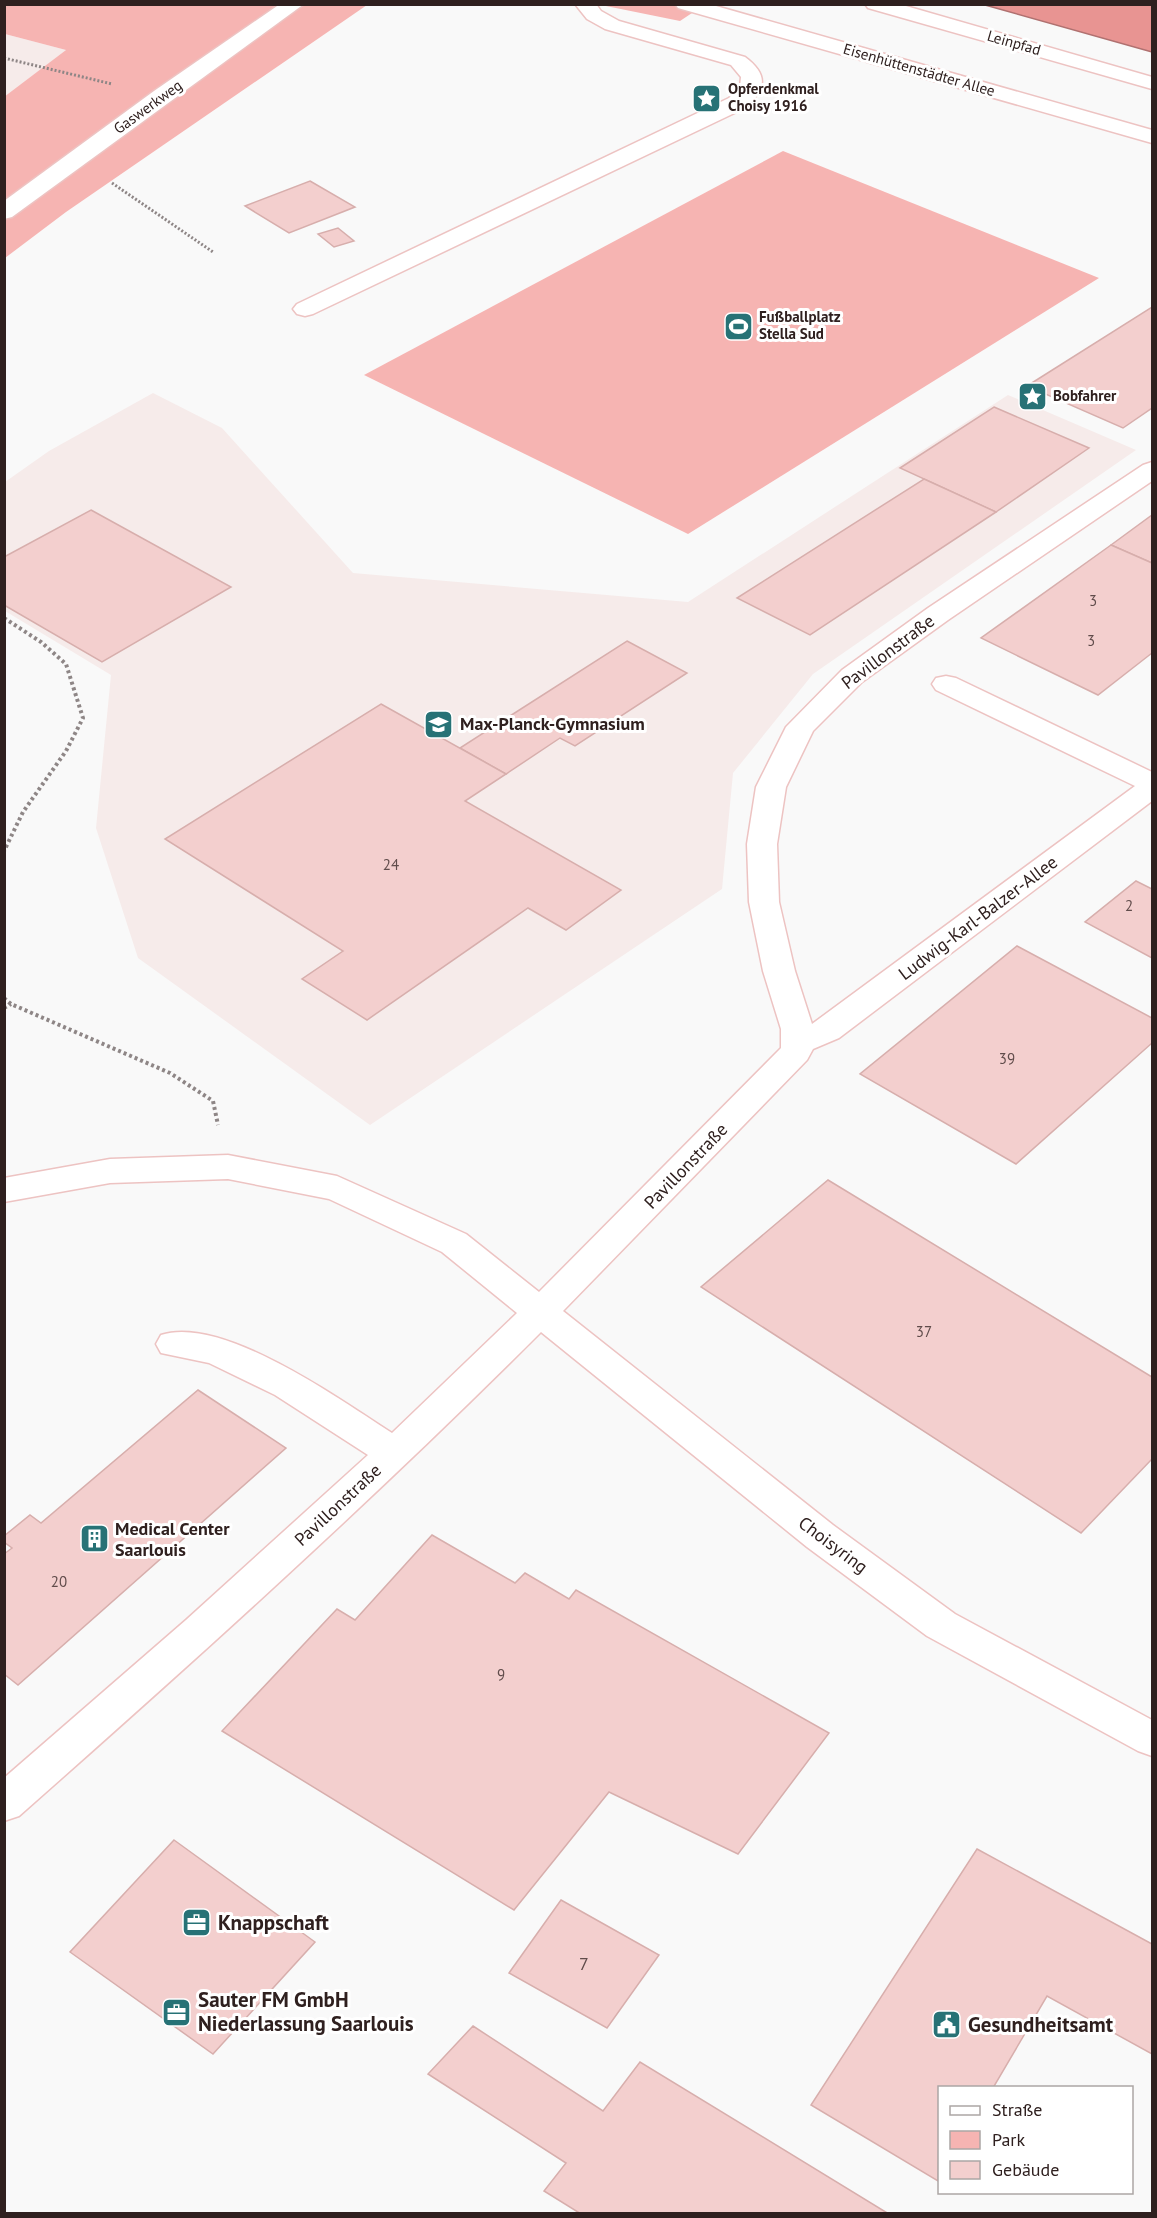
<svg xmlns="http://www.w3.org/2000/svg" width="1157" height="2218" viewBox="0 0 1157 2218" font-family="'PT Sans',sans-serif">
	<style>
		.built { fill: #f6ebea }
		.green { fill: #f6b4b2 }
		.water { fill: #e89492; stroke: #b07170; stroke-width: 1.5 }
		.building { fill: #f3cfce; stroke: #d7aeac; stroke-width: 1.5 }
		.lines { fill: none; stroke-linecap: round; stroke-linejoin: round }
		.minor-casing { stroke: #edc3c2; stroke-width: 3 }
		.path-far1 { stroke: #8e8686; stroke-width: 3; stroke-dasharray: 2 2; stroke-linecap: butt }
		.path { stroke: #8e8686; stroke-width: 4; stroke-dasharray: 3 3; stroke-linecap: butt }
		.minor { fill: #fff; fill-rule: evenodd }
		.labels { text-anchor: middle; stroke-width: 6; stroke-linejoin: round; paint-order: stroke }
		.far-street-label { font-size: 15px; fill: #2f201f; stroke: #fff }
		.far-poi-label { font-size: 15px; font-weight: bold; fill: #2f201f; stroke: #fff; text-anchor: start }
		.number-label { font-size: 15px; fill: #604c4b }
		.street-label { font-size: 18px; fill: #2f201f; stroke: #fff }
		.poi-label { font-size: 18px; font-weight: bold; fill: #2f201f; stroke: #fff; text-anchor: start }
		.near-number-label { font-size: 18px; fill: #604c4b }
		.near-poi-label { font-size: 21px; font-weight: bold; fill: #2f201f; stroke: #fff; text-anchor: start }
	</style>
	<rect width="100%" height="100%" fill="#f9f9f9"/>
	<g class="built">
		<path d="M5,34l61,16 -61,47z"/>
		<path d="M153,393l69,35 131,145 335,29 320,-207 128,55 -323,224 -80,99 -11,116 -352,236 -232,-167 -42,-130 15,-153 -106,-64v-129l44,-31z"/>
	</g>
	<g class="green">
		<path d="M5,5h362l-301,207 -61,46 -1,-161 62,-47 -61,-16z"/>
		<path d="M601,5h103l-24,16z"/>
		<path d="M783,151l316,127 -411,256 -324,-159z"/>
	</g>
	<path class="water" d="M985,5h167v47z"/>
	<g class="building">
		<path d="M310,181l45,26 -66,26 -44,-27z"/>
		<path d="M338,228l16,13 -20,6 -16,-13z"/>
		<path d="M1152,307v101l-29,20 -96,-42z"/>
		<path d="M994,407l95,41 -93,64 -96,-44z"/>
		<path d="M924,479l72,33 -186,123 -73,-37z"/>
		<path d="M91,510l140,77 -129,75 -98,-57v-48z"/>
		<path d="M1152,515v48l-41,-18z"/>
		<path d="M1111,545l41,18v90l-54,42 -117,-57z"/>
		<path d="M627,641l60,32 -112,73 -15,-8 -54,36 -46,-26z"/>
		<path d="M381,704l125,70 -41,27 156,89 -55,40 -38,-22 -161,112 -65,-41 41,-28 -178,-112z"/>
		<path d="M1136,881l16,8v69l-67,-36z"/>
		<path d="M1017,946l135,72v25l-136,121 -156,-90z"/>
		<path d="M828,1180l324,197v82l-71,74 -380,-246z"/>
		<path d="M198,1390l88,58 -268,237 -14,-11v-120l8,-6 -8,-6v-6l26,-21 11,8z"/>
		<path d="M432,1535l83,48 10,-10 44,26 7,-9 253,143 -91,121 -129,-62 -95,118 -292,-179 115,-122 18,11z"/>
		<path d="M174,1840l141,102 -102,112 -143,-102z"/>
		<path d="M977,1849l175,95v110l-105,-58 -54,92h-53l-2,93 -127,-76z"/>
		<path d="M561,1900l98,55 -52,73 -98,-55z"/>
		<path d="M473,2026l130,85 37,-49 249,152h-308l-37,-23 22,-28 -138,-89z"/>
	</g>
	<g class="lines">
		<defs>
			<g id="minor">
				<path d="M280,4h24l-292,213 -8,2v-18l150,-110z"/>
				<path d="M575,4h21l5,7 18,10 126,36c24,18 21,32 0,51l-432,206 -8,2 -8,-2 -4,-5 4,-5 432,-206 11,-11 1,-10 -10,-12 -126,-36 -18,-10z"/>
				<path d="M675,4h34l443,126v13l-474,-135z"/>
				<path d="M865,4h34l253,73v12l-284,-81z"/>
				<path d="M1152,462v19l-204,139 -86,62 -49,49 -27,56 -9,57 2,58 16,69 17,53 323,-238 -199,-96 -4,-6 4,-6 10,-2 10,2 196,94v29l-313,237 -26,11 -6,11 -244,251 270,214 122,89 197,106v36l-14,-5 -211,-115 -120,-89 -266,-215c-168,168 -344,327 -522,484l-15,5v-43l182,-158 182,-165 -93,-60 -66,-32 -48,-10 -5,-9 5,-9c62,-20 179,65 231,98l125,-120 -75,-61 -113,-53 -101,-20 -118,4 -106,19v-24l106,-19 118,-4 109,21 129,58 73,58 242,-244v-19l-18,-58 -14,-69 -2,-58 9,-57 30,-60 56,-57 86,-62 215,-143z"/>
			</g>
		</defs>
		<use href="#minor" class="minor-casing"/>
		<g class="path-far1">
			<path d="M4,58l108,26"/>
			<path d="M112,183l101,69"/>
		</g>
		<g class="path">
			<path d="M4,618l37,24 25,22 17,54 -17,33 -43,61 -19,39"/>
			<path d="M4,998l7,6 159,69 43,28 5,24"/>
			<path d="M4,1008l7,-4"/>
		</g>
		<use href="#minor" class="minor"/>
	</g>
	<defs>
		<symbol id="sight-square" viewBox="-11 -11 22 22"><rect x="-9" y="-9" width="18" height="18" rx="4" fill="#277276" stroke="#fff"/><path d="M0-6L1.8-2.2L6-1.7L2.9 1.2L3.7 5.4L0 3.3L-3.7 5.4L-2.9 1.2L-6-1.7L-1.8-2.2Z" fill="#fff"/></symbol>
		<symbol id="stadium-square" viewBox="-11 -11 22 22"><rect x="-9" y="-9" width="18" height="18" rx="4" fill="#277276" stroke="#fff"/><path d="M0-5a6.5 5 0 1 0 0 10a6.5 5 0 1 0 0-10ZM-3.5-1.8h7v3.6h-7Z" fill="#fff"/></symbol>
		<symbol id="school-square" viewBox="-11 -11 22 22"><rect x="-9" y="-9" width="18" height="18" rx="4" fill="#277276" stroke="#fff"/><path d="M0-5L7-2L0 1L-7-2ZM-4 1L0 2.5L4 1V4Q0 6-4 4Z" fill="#fff"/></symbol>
		<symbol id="building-square" viewBox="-11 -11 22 22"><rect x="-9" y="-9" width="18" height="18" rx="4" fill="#277276" stroke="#fff"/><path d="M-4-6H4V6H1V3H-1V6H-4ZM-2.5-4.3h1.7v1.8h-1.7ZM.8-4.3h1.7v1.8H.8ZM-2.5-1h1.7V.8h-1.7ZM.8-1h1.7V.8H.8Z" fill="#fff"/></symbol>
		<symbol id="office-square" viewBox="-11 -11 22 22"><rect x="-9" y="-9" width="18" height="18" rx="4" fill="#277276" stroke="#fff"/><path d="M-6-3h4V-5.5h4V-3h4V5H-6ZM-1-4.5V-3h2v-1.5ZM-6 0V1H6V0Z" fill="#fff"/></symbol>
		<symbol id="civic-square" viewBox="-11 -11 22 22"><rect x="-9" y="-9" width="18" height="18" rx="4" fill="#277276" stroke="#fff"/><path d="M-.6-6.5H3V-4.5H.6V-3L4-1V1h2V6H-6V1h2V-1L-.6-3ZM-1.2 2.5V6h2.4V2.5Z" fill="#fff"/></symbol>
	</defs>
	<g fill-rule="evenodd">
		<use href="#sight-square" x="690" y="82" width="33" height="33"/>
		<use href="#stadium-square" x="722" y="310" width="33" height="33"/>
		<use href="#sight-square" x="1016" y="380" width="33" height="33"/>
		<use href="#school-square" x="422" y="708" width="33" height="33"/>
		<use href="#building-square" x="78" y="1522" width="33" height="33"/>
		<use href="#office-square" x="180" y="1906" width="33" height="33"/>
		<use href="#office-square" x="160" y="1996" width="33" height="33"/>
		<use href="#civic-square" x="930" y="2008" width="33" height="33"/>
	</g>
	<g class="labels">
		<g class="far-street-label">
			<text transform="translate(1014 43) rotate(16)" y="5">Leinpfad</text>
			<text transform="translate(919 70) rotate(16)" y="5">Eisenhüttenstädter Allee</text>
			<text transform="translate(148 107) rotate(-36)" y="5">Gaswerkweg</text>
		</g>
		<g class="far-poi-label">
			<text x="728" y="94">Opferdenkmal<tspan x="728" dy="17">Choisy 1916</tspan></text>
			<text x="759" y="322">Fußballplatz<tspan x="759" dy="17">Stella Sud</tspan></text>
			<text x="1053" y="401">Bobfahrer</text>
		</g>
		<g class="number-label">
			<text x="1093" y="606">3</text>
			<text x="1091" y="646">3</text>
			<text x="391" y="870">24</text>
			<text x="1129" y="911">2</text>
			<text x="1007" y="1064">39</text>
			<text x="924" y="1337">37</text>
			<text x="59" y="1587">20</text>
			<text x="501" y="1680">9</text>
		</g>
		<g class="street-label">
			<text transform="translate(888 652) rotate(-37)" y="6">Pavillonstraße</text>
			<text transform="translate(978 918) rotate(-37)" y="6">Ludwig-Karl-Balzer-Allee</text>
			<text transform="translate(686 1166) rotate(-46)" y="6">Pavillonstraße</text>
			<text transform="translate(338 1505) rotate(-43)" y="6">Pavillonstraße</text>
			<text transform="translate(833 1545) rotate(37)" y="6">Choisyring</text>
		</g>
		<g class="poi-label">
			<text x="460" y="730">Max-Planck-Gymnasium</text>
			<text x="115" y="1535">Medical Center<tspan x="115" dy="21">Saarlouis</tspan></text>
		</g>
		<g class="near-number-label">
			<text x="584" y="1970">7</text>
		</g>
		<g class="near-poi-label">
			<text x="218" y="1930">Knappschaft</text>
			<text x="198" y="2007">Sauter FM GmbH<tspan x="198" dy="24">Niederlassung Saarlouis</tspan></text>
			<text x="968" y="2032">Gesundheitsamt</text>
		</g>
	</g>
	<rect width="1157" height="2218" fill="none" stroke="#2f201f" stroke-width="12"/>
	<rect x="938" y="2086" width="195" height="108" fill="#ffffff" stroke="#aca6a5" stroke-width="1.5"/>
	<rect x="950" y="2106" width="30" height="9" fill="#ffffff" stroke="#aca6a5" stroke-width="1.5"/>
	<text x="992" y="2116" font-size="18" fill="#2f201f">Straße</text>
	<rect x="950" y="2131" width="30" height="18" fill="#f6b4b2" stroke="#aca6a5" stroke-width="1.5"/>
	<text x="992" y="2146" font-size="18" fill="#2f201f">Park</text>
	<rect x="950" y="2161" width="30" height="18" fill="#f3cfce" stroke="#aca6a5" stroke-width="1.5"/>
	<text x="992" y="2176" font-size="18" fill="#2f201f">Gebäude</text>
</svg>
